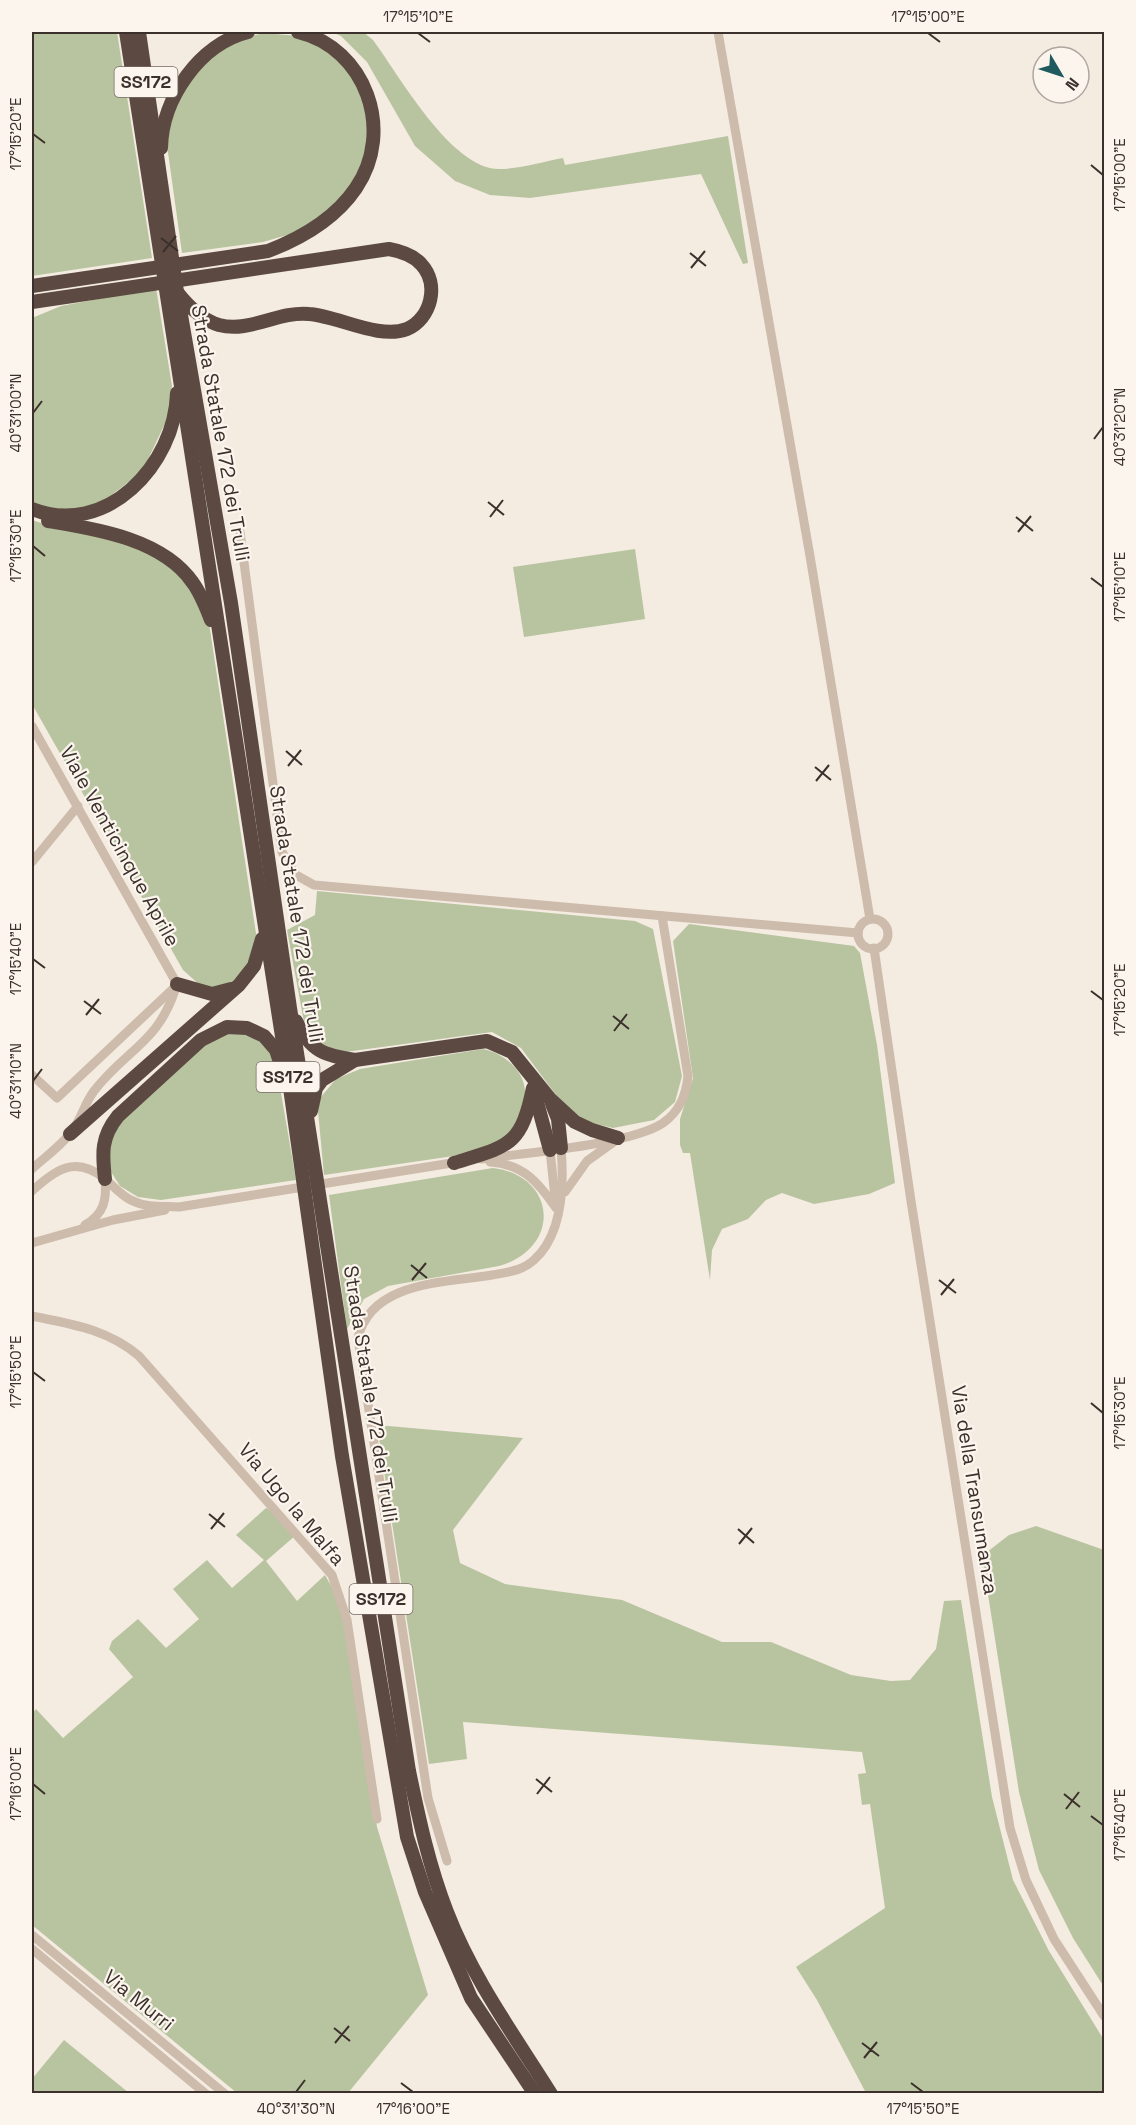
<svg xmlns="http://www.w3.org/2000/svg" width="1136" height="2125" viewBox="0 0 1136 2125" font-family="'Space Grotesk',sans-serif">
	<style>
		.green { fill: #b8c4a0 }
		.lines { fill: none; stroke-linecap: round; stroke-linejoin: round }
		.minor { stroke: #cdbbac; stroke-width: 9 }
		.highway { stroke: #5c4a42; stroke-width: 14 }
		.ticks { fill: none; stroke: #3b302b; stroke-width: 2 }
		.labels { text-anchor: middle; stroke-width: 4.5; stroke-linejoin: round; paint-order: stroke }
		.shield { fill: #fbf5ee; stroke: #756b66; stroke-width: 1.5 }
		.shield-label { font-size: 18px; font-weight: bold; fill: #3b302b }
		.street-label { font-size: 20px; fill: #3b302b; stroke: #fbf5ee }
		.neatline { fill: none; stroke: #3b302b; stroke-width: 2 }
		.ticks-label { font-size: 15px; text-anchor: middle; fill: #3b302b }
	</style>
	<rect width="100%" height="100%" fill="#f4ebe1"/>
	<g class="green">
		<path d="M32,32h85l35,226 -120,18z"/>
		<path d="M332,32h31l10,8c26,35 78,129 126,129 20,0 43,-7 64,-11l2,7 163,-29 20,127 -5,1 -42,-90 -171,24 -40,-3 -35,-14 -40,-35 -48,-84 -26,-26z"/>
		<path d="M263,33l36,3 28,13 28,29 16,50 -15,55 -29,31 -33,19 -31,9 -81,11 -15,-108c7,-60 37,-98 96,-112z"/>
		<path d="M156,288l16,98 -3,29 -27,57 -44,33 -30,5 -36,-6v-186l29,-12z"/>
		<path d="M32,520c56,19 125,14 162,69 7,10 10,23 15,34l48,317 -9,28 -17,15 -20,5 -10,-2 -18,-16 -151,-266z"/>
		<path d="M635,549l10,70 -121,18 -11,-70z"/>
		<path d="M317,891l318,30 18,8 29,147 -7,26 -21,18 -41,8 -29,-7 -28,-26 -35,-47 -29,-16 -154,21 -10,-3 -18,-15 -6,-13 -17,-92 28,-15z"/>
		<path d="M689,924l165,22 6,7 17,92 18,138 -26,11 -55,10 -32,-11 -16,7 -18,19 -26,10 -10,21 -2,30 -20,-127h-7l-3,-8v-26l13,-41 -20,-137z"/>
		<path d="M241,1030l26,15 9,19 20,116 -135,20 -23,-3 -18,-11 -12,-19 4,-34 23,-27 83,-72z"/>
		<path d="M483,1049c21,4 44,23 42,47 -1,12 -7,26 -11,37l-33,19 -157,23 -6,-64 2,-13 16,-19 24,-10z"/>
		<path d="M493,1168c64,8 69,80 6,98l-111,20 -24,13 -17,30 -18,-134z"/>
		<path d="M377,1425l146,13 -70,92 7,33 45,21 117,16 100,42h49l80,33 40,6 19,-1 26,-31 8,-48 17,-1 31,197 21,83 36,71 55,89v53h-238l-49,-93 -21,-33 89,-59 -15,-104 -8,1 -4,-31 8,-1 -4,-21 -399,-30 4,37 -38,5z"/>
		<path d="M266,1508l10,6 20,21 -30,26 31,40 28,-26 15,27 37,225 51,168 -80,98h-111l-205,-168v-211l4,-5 27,29 70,-61 -24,-28 3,-8 26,-22 28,29 33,-29 -26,-30 34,-29 25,28 32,-28 -28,-25z"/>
		<path d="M1036,1526l68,24v437l-31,-49 -34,-68 -20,-78 -37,-236 27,-21z"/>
		<path d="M64,2040l65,53h-97v-14z"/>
	</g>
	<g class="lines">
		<g class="minor">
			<path d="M718,32l92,524 60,363"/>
			<path d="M240,532l42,320 14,23 18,10 544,48"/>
			<path d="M32,726l145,258"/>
			<path d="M32,862l46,-56"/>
			<circle cx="873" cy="934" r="15"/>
			<path d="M874,948l37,253 99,627 16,52 28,59 50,77"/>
			<path d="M32,1075l25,23 119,-112"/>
			<path d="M550,1150l6,57"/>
			<path d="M481,1159c42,-6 149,-14 182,-36 17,-12 23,-28 25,-47l-26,-160"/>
			<path d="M490,1162c33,2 48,20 66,46"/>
			<path d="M32,1169c12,-11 26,-21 37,-34 11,-12 15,-31 25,-44 33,-43 65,-47 83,-107"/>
			<path d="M32,1191c23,-21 43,-36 72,-13 10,8 17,18 29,23 14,7 31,5 46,6l279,-45"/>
			<path d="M565,1192l22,-31 28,-20"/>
			<path d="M85,1225c19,-11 22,-25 20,-46"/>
			<path d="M32,1243l81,-23 52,-10"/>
			<path d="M32,1316c39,8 75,13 107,40l193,219 15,45 30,199"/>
			<path d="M447,1861l-19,-63 -70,-460c13,-57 87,-55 134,-63 16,-3 30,-4 42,-15 29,-26 30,-77 27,-112"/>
			<path d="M32,1935l193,159"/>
			<path d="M32,1949l174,145"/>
		</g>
		<g class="highway">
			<path d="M126,32l164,1056 52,368 65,381 18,55 46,106 64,96"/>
			<path d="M139,32l38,260 54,311 59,405 119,763c10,48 20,95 38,141 25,65 67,123 104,182"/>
			<path d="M161,148c1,-50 39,-104 87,-116"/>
			<path d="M32,286l236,-35c34,-13 67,-32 88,-63 39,-57 10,-140 -58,-156"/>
			<path d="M32,302l357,-53c11,2 24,6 32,15 19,20 10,55 -14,65 -28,11 -69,-13 -98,-15 -31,-3 -59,19 -90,11 -17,-5 -31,-19 -42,-33"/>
			<path d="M32,509c74,29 143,-44 145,-116"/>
			<path d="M48,521c48,8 115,18 145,62 8,11 13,24 18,37"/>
			<path d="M177,984l35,10 19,-5"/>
			<path d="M296,1021c15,31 28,34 59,39"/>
			<path d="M534,1091l16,59"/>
			<path d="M552,1104l6,15 3,29"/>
			<path d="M311,1111l5,-23 6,-8 33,-20 132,-19 25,11 38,47 25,23 17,8 26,8"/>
			<path d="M70,1134l169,-149 15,-19 8,-27"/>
			<path d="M454,1163c54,-17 67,-16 79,-75"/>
			<path d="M105,1179c-3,-26 -4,-42 13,-63l83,-76 26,-13 20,1 17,8 12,14 4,12"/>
		</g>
	</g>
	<path class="ticks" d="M418,33l12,9M928,33l12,9M33,134l12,9M1091,165l12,10M161,238l17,13M163,252l13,-16M690,253l16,13M691,268l14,-17M33,413l9,-12M1094,439l9,-12M488,502l16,13M490,517l13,-17M1016,517l17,14M1018,532l13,-16M33,546l12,10M1091,578l12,9M286,751l16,14M288,766l13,-16M815,767l16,13M816,781l13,-16M33,959l12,9M1091,991l12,9M84,1001l17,13M86,1015l13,-16M613,1016l16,13M614,1031l13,-17M33,1081l9,-12M411,1265l16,13M412,1280l14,-17M939,1280l17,13M941,1295l13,-16M33,1372l12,9M1091,1403l12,10M209,1514l16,13M211,1529l13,-16M738,1529l16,14M739,1544l13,-16M536,1779l16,13M33,1784l12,10M537,1794l13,-17M1064,1794l16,13M1066,1809l13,-17M1091,1816l12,9M334,2028l16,13M335,2043l14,-17M862,2043l17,13M864,2058l13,-16M401,2083l12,9M911,2083l12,9M296,2092l9,-12"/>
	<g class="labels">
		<g class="shield">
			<rect x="114.5" y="67" width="63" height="30" rx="4.5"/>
			<rect x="256.5" y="1062" width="63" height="30" rx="4.5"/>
			<rect x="349.5" y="1584" width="63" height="30" rx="4.5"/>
		</g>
		<g class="shield-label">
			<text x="146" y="88">SS172</text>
			<text x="288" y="1083">SS172</text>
			<text x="381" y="1605">SS172</text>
		</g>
		<g class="street-label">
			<text transform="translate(221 433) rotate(80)" y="7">Strada Statale 172 dei Trulli</text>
			<text transform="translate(120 846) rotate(61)" y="7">Viale Venticinque Aprile</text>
			<text transform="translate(297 914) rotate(81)" y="7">Strada Statale 172 dei Trulli</text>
			<text transform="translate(371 1394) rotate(81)" y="7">Strada Statale 172 dei Trulli</text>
			<text transform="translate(975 1490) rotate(81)" y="7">Via della Transumanza</text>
			<text transform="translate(292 1504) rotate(50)" y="7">Via Ugo la Malfa</text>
			<text transform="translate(139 2000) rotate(39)" y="7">Via Murri</text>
		</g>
	</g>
	<rect width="1136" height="2125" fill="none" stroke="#fbf5ee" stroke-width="66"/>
	<g transform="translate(1061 75) rotate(129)"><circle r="28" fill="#fbf5ee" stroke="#aea6a0" stroke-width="1.5"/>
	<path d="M0-4.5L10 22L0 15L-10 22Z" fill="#1f5a5e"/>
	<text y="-9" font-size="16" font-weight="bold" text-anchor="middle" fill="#3b302b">N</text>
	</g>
	<rect x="33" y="33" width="1070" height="2059" class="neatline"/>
	<g class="ticks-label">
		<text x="418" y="22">17°15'10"E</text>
		<text x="928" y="22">17°15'00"E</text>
		<text transform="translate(16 134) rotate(-90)" y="5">17°15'20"E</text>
		<text transform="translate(1120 175) rotate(-90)" y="5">17°15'00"E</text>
		<text transform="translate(16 413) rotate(-90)" y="5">40°31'00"N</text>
		<text transform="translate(1120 427) rotate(-90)" y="5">40°31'20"N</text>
		<text transform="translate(16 546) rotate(-90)" y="5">17°15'30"E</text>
		<text transform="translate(1120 587) rotate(-90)" y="5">17°15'10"E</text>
		<text transform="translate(16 959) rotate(-90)" y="5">17°15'40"E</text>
		<text transform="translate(1120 1000) rotate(-90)" y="5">17°15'20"E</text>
		<text transform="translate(16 1081) rotate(-90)" y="5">40°31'10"N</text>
		<text transform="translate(16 1372) rotate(-90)" y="5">17°15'50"E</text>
		<text transform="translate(1120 1413) rotate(-90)" y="5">17°15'30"E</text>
		<text transform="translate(16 1784) rotate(-90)" y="5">17°16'00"E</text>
		<text transform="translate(1120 1825) rotate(-90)" y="5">17°15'40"E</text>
		<text x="296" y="2114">40°31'30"N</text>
		<text x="413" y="2114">17°16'00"E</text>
		<text x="923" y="2114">17°15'50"E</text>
	</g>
</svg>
